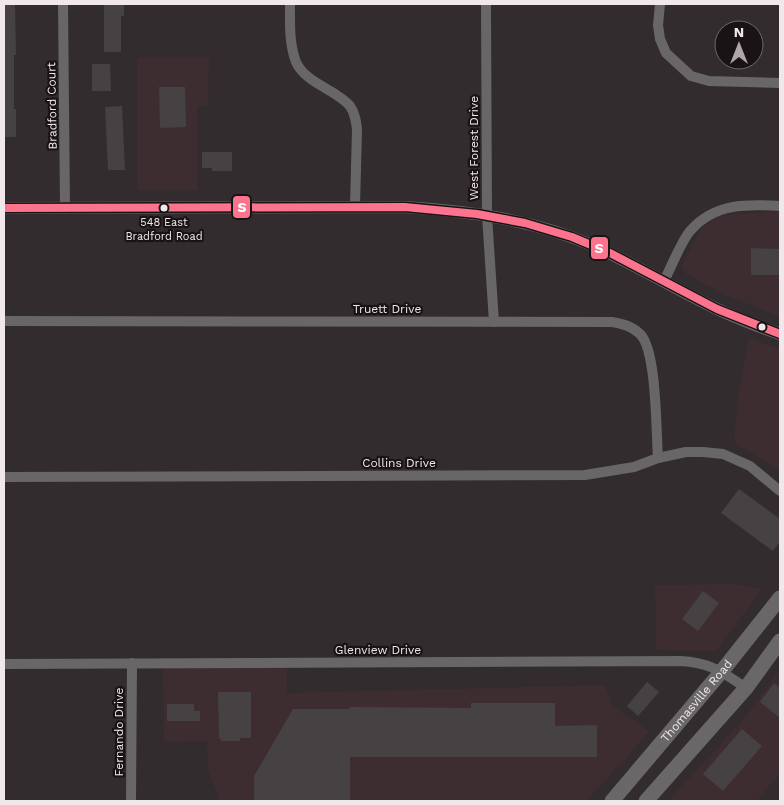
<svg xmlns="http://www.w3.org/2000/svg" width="784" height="805" viewBox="0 0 784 805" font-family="'Work Sans',sans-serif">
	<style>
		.built { fill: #3d2d31 }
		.building { fill: #464143 }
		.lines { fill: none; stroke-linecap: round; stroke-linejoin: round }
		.minor { stroke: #686666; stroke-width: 10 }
		.tertiary { stroke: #686666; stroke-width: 12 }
		.primary { stroke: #696767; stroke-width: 15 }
		.bus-1-casing { stroke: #191315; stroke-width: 11 }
		.bus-1 { stroke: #fc738d; stroke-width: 8 }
		.bus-dot { fill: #f0e8ea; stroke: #191315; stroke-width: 2 }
		.labels { text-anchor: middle; stroke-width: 4.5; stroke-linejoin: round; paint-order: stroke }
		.bus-label { font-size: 11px; fill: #f0e8ea; stroke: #191315 }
		.street-label { font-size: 12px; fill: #f0e8ea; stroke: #191315 }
		.line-badge { stroke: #191315; stroke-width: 2 }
		.badge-label { font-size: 14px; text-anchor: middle; font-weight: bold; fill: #fff }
	</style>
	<rect width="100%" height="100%" fill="#322c2e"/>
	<g class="built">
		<path d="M137,58h72l-1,48h-11v84h-60z"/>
		<path d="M769,212h11v105l-52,-21 -42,-22 -4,-7 1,-5 19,-34 11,-8 11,-5z"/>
		<path d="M749,338l31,11v122l-46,-29 4,-45z"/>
		<path d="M734,584l27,5 -44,62 -61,-1 -1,-65z"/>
		<path d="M287,667v26l318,-8 7,21 37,25 -25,30 -39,40h-365l-12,-32 -1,-28 -43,1 -1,-74z"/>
		<path d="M780,669v104l-23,28h-89l76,-82z"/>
	</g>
	<g class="building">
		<path d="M4,4h11l1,51h-2v54h2v28h-12z"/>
		<path d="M104,4h20v12h-3v36h-17z"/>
		<path d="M92,64h18l1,27h-19z"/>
		<path d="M159,87h26l1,40 -26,1z"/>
		<path d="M122,106l3,64h-17l-3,-63z"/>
		<path d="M202,152h30v19h-20v-3h-10z"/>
		<path d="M751,248l29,1v26h-29z"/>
		<path d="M739,489l41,30v22l-7,10 -52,-38z"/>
		<path d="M703,591l16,12 -21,28 -16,-12z"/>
		<path d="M647,682l12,10 -21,24 -11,-10z"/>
		<path d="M774,683l6,5v30l-20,-16z"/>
		<path d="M218,692h33v46h-11v3h-19v-2l-2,-1z"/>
		<path d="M471,703h84v23l42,-1v32h-247v44h-96v-25l39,-67h57v-2l121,1z"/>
		<path d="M167,704h27v7h6v10h-33z"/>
		<path d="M742,729l20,17 -39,45 -20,-17z"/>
	</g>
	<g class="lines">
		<g class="minor">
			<path d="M63,4l2,205"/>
			<path d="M290,4c0,19 -1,40 6,58 10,22 40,27 54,44 5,7 6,15 7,23l-2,77"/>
			<path d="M486,4l1,212 7,106"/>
			<path d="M660,4l-2,21 2,14 6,14 25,23 18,5 71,2"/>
			<path d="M664,281c7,-13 18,-42 27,-51 24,-27 56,-26 89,-24"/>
			<path d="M4,321l608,1c11,2 20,4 28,12 17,16 16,98 18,124"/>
			<path d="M4,477l581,-2 49,-8 24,-9 28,-6h17l20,2 27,12 30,25"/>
			<path d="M4,664l676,-3c29,1 43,11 66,27"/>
			<path d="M131,801l1,-138"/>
		</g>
		<path class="tertiary" d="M4,208l401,-1c64,4 130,13 189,39 42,19 81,43 123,63 20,9 42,18 63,25"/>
		<g class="primary">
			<path id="s1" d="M612,801l110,-130 58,-73"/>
			<path d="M646,801l100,-113 34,-47"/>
		</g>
		<defs>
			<path id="bus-1" d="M4,208l401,-1 72,7 48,9 47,14 38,16 107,56 63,25"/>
		</defs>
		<use href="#bus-1" class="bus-1-casing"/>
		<use href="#bus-1" class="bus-1"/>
	</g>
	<g class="bus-dot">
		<circle cx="164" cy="208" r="4.5"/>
		<circle cx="762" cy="327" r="4.5"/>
	</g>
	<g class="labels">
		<g class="bus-label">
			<text x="164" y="226">548 East<tspan x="164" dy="14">Bradford Road</tspan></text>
		</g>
		<g class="street-label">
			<text transform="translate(52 106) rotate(-91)" y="4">Bradford Court</text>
			<text transform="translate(474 148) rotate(-90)" y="4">West Forest Drive</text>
			<text x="387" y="313">Truett Drive</text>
			<text x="399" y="467">Collins Drive</text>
			<text x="378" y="654">Glenview Drive</text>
			<text dy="4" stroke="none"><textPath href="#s1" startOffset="131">Thomasville Road</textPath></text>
			<text transform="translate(119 732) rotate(-90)" y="4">Fernando Drive</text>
		</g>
	</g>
	<g class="line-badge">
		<rect x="232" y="195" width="19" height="24" rx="5" fill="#fc738d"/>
		<rect x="590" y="236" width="19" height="24" rx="5" fill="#fc738d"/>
	</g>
	<g class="badge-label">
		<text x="242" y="212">S</text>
		<text x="599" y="253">S</text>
	</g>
	<rect width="784" height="805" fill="none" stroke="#f0e8ea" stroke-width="10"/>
	<g transform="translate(739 45)"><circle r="24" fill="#191315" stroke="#6f686a"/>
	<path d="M0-4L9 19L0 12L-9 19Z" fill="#aea6a8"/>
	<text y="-8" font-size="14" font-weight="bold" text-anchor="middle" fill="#f0e8ea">N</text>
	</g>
</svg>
